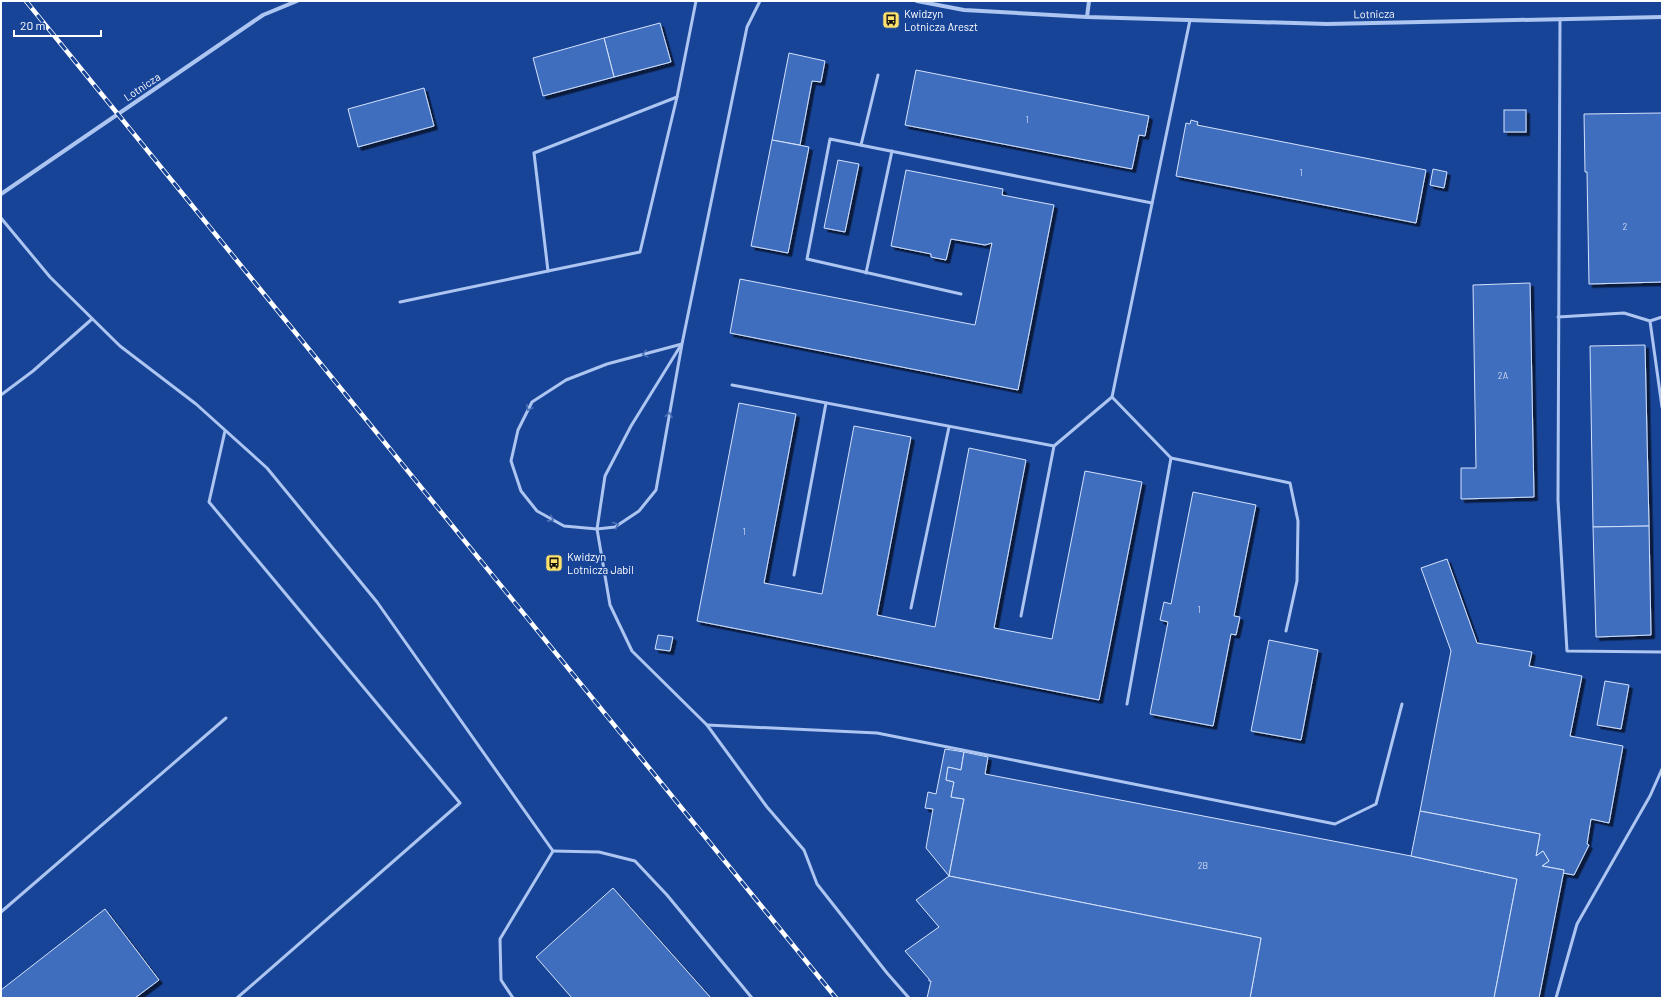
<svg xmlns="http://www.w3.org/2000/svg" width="1663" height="999" viewBox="0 0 1663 999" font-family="Barlow,sans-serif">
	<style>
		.building { fill: #416ebf; stroke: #d3e2fc; filter: url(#shadow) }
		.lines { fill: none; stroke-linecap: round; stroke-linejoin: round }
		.lane { stroke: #acc5f1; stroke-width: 3 }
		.street { stroke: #acc5f1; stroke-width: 4 }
		.rail-casing { stroke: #fff; stroke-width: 4.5 }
		.rail { stroke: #184498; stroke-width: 3; stroke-dasharray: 9; stroke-linecap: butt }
		.oneway { stroke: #4c71b7 }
		.labels { text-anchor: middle; stroke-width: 3; stroke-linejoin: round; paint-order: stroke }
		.number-label { font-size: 9px; fill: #d0dbef }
		.poi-label { font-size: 11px; fill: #fff; stroke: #184498; text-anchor: start }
		.street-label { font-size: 11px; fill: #fff; stroke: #184498 }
	</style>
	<defs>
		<filter id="shadow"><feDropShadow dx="3.5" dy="3.5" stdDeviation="0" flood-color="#0009"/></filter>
	</defs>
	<rect width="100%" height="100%" fill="#184498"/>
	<g class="building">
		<path d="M660,23l11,39 -57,15 -10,-39z"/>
		<path d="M604,38l10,39 -71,19 -10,-38z"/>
		<path d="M789,53l36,8 -4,21 -9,-1 -12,64 -28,-5z"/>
		<path d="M916,70l233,46 -4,20 -6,-1 -7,34 -227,-44z"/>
		<path d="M424,88l10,38 -76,21 -10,-38z"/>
		<rect x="1504" y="110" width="22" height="22"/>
		<path d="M1662,113v169l-73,2 -2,-112h-2l-1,-58z"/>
		<path d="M1191,120l7,2 -1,3 229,45 -10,53 -240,-47 10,-53 4,1z"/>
		<path d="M772,140l37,7 -21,106 -37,-7z"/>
		<path d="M838,160l21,4 -14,68 -21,-4z"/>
		<path d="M1433,169l14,3 -3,16 -14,-3z"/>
		<path d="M906,170l97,19 -1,6 52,10 -36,185 -288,-57 10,-54 235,46 17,-82 -7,2 -34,-6 -5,21 -15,-3v-3l-40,-8z"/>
		<path d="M1530,283l4,214 -73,2v-31h15l-3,-183z"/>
		<path d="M1645,345l4,181 -56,1 -3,-181z"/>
		<path d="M739,403l57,11 -32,169 58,11 32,-168 57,11 -34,178 58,12 34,-179 57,12 -32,168 58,11 33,-168 57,11 -43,218 -402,-79z"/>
		<path d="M1193,492l63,13 -22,111 6,1 -4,18 -5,-1 -18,92 -63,-12 18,-92 -8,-2 4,-18 7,2z"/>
		<path d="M1649,526l2,109 -55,2 -3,-110z"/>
		<path d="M1447,559l30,84 55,9 -3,14 53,10 -12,60 53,10 -14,77 -18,-4 -4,25 2,1 -15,30 -11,-2 1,-3 -22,-4 7,-5 -6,-10 -7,5 4,-22 -120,-23 31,-160 -30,-83z"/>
		<path d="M658,635l15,2 -3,14 -15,-2z"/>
		<path d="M1269,640l49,10 -17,90 -50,-9z"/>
		<path d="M1605,681l24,4 -8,44 -24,-4z"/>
		<path d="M945,749l19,3 -3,18 -13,-3 -2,13 8,2 -3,15 13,2 -15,77 -23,-28 7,-39 -8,-1 3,-16 8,2z"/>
		<path d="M964,752l24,5 -3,17 426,82 106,23 -23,119h-244l11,-60 -312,-62 15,-77 -13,-2 3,-15 -8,-2 2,-13 13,3z"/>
		<path d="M1420,811l120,23 -4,22 7,-5 6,10 -7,5 22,4 -25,128h-45l23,-119 -106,-23z"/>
		<path d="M949,876l312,62 -11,60h-323l4,-17h-2v-2l-24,-28 34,-24 -23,-27z"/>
		<path d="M613,888l98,110h-139l-36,-41z"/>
		<path d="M105,909l54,71 -24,18h-134v-8z"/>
	</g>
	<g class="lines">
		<g class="lane">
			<path d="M1560,19l-2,481 9,151 95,1"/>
			<path d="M1190,20l-78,377 59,61 119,25 8,38 -1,60 -11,50"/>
			<path d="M861,145l17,-70"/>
			<path d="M1,218l49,59 70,69 76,58 71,64 110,134 176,249 -53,88 1,41 12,18"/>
			<path d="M548,271l92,-19 37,-155"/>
			<path d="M866,273l26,-122"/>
			<path d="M961,294l-154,-35 23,-120 322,64"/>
			<path d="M400,302l148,-31 -14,-118 143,-56 19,-96"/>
			<path d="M1558,317l66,-4 26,8"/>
			<path d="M1662,317l-12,4 12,86"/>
			<path d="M682,344l-75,20 -41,16 -34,22 -14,28 -7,31 10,30 16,20 27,15 33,3 18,-2 24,-16 17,-21 26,-146 65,-317 13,-26"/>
			<path d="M681,345l-50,81 -26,50 -8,53 13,76 22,46 75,74 60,82 37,43 13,34 70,89 22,25"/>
			<path d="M732,385l322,61"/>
			<path d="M1,395l32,-24 59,-52"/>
			<path d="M225,431l-16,71 251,301 -223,195"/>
			<path d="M794,575l32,-172"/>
			<path d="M911,608l38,-181"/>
			<path d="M1021,616l33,-170 58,-49"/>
			<path d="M1127,704l44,-246"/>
			<path d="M707,725l170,8 458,91 41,-20 26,-100"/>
			<path d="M553,851l46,1 36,9 32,34 85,103"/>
			<path d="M1,912l225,-194"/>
			<path d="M1556,998l21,-74 73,-128 12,-27"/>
		</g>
		<g class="street">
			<path d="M917,1l47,9 123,7 240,7 335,-7"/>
			<path d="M1087,17l2,-16"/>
			<path d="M1,194l262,-179 34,-14"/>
		</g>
		<defs>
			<path id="rail" d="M26,1l810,997"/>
		</defs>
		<use href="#rail" class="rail-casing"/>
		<use href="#rail" class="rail"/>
	</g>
	<defs><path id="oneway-chevron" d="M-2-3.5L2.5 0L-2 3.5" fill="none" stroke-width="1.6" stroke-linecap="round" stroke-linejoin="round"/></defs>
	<g class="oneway">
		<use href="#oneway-chevron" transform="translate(645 354) rotate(165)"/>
		<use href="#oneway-chevron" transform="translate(529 408) rotate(118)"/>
		<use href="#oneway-chevron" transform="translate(669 415) rotate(-80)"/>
		<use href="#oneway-chevron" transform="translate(551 519) rotate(29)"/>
		<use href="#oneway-chevron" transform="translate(616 525) rotate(-24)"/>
	</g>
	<defs>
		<symbol id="bus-square" viewBox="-11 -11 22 22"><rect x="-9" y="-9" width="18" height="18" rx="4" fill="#ffe26c" stroke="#184498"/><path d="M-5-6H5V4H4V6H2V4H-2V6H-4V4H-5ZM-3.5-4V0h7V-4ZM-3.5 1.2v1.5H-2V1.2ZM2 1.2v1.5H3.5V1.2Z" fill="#111"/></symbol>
	</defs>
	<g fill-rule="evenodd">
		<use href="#bus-square" x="881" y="10" width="20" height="20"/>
		<use href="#bus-square" x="544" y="553" width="20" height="20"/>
	</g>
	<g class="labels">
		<g class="number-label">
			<text x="1027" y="123">1</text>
			<text x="1301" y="176">1</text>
			<text x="1625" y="230">2</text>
			<text x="1503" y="379">2A</text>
			<text x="744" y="535">1</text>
			<text x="1199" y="613">1</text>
			<text x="1203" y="869">2B</text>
		</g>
		<g class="poi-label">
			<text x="904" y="18">Kwidzyn<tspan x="904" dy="13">Lotnicza Areszt</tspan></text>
			<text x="567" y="561">Kwidzyn<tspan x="567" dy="13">Lotnicza Jabil</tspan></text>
		</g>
		<g class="street-label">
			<text transform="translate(1374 14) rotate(-1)" y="4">Lotnicza</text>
			<text transform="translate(142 87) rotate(-34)" y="4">Lotnicza</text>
		</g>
	</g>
	<rect width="1663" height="999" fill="none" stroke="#ffffff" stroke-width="4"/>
	<path d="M14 30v6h87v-6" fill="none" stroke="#ffffff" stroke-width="2"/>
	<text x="20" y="30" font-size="12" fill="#ffffff" stroke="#184498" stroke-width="3" paint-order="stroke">20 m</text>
</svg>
